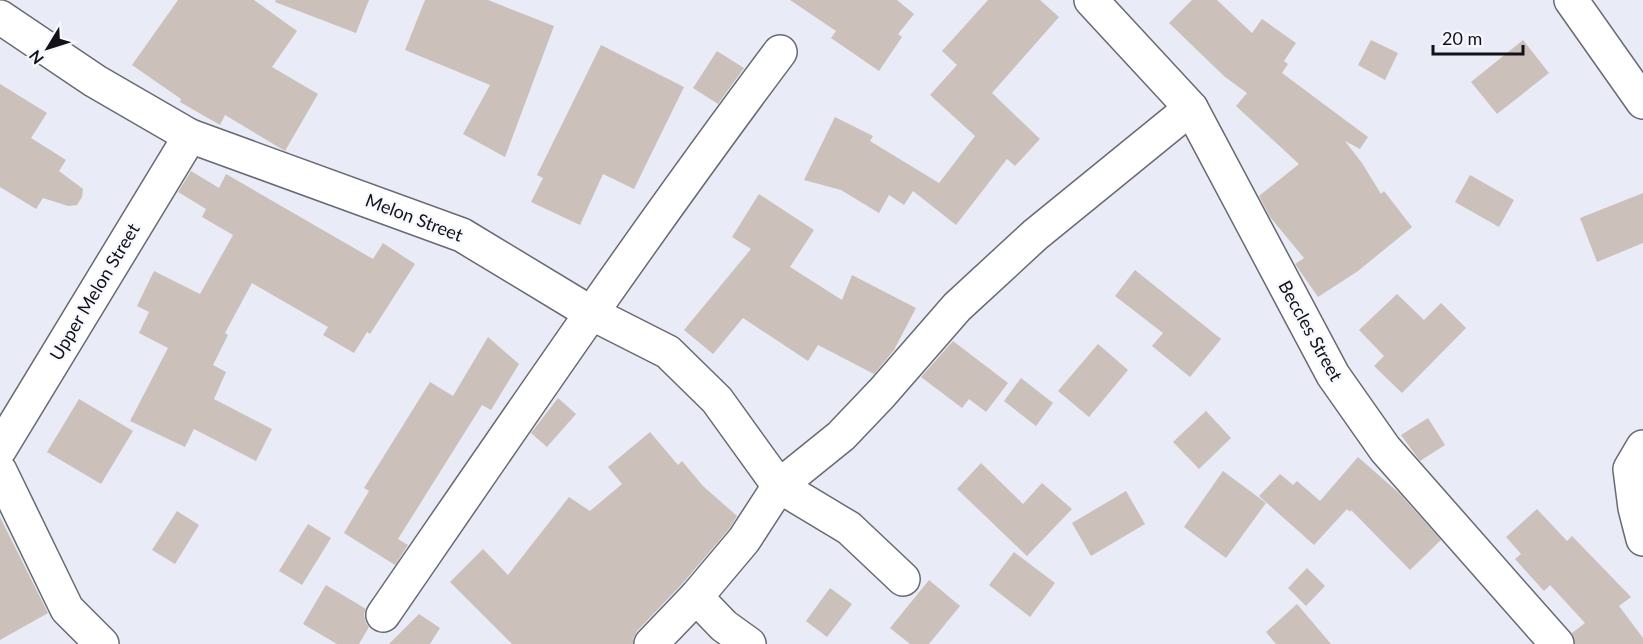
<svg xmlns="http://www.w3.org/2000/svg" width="1643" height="644" viewBox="0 0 1643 644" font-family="Lato,sans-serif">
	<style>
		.building { fill: #cbc1ba }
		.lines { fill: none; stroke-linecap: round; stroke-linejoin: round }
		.minor-casing { stroke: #686a73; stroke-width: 36 }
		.minor { stroke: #fff; stroke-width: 33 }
		.labels { text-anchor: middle; stroke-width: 4.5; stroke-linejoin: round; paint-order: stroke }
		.street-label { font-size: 18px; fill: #121216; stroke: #f7f8ff }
	</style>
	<rect width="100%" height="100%" fill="#e9ebf6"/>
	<g class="building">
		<path d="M178,0h76l43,31 -25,36 46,27 -33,57 -60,-36 -5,10 -40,-23 1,-3 -49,-34z"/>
		<path d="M276,0h93l-13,33 -81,-31z"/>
		<path d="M425,0h63l66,26 -49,131 -42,-23 27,-49 -85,-35z"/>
		<path d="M790,0h107l17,14 -16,20 4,3 -23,34 -48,-33 5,-7z"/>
		<path d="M988,0h52l19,17 -67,76 48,46 -25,27 -8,-7 -51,66 -43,-34 -9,14 -15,-10 -10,18 -38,-23 -37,-10 31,-63 38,19 -3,5 69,42 36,-47 -45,-41 27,-30 -15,-14z"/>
		<path d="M1192,0h25l35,33 10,-14 34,24 -12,18 4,3 -6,9 86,64 -8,12 -15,-8 17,22 19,31 3,-3 28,36 -54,44 -40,26 -23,-33 9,-6 -34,-41 -11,-21 40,-32 -63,-58 11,-13 -22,-16 -56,-54z"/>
		<path d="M1371,40l27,13 -13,27 -27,-15z"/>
		<path d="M1523,40l26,33 -52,41 -26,-32z"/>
		<path d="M601,45l83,42 -50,102 -31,-15 -23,51 -49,-23 12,-24 -6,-3z"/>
		<path d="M717,51l27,17 -26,36 -25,-16z"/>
		<path d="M0,84l47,29 -16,25 35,22 -7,11 24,18 -1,8 -5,8 -9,1 -25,-8 -7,11 -36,-22z"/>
		<path d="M191,171l28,17 7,-14 147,85 10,-16 32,21 -45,70 -3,-2 -13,21 -31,-18 5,-8 -76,-44 -27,50 3,2 -15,30 13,7 -12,27 58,30 -16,32 -62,-32 -9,18 -55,-26 38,-73 -29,-15 10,-21 -12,-6 17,-35 46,23 33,-59 -31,-18 4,-8 -28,-17z"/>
		<path d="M1470,175l44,25 -15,27 -44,-25z"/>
		<path d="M1643,193v50l-46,19 -17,-44z"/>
		<path d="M759,194l55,36 -24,37 52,33 10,-25 64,33 -22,42 -20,24 -56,-29 -10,16 -65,-43 -30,36 -29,-24 67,-81 -19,-12z"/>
		<path d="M1135,270l86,69 -31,38 -38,-31 11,-13 -48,-37z"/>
		<path d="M1397,294l27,26 17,-17 25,25 -64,65 -28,-27 10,-10 -25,-26z"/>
		<path d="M488,337l31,27 -28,46 -9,-5 -84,134 10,6 -13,20 -51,-32 25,-42 -5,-3 66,-106 23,14z"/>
		<path d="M953,341l55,42 -22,29 -17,-13 -7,9 -41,-31z"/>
		<path d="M1098,344l30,26 -39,47 -31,-26z"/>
		<path d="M1021,378l32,25 -17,23 -32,-25z"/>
		<path d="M558,398l18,16 -29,33 -16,-14z"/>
		<path d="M79,399l54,32 -32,53 -54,-32z"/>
		<path d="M1206,411l25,27 -32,31 -26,-27z"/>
		<path d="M1428,418l17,27 -25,16 -19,-26z"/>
		<path d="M650,432l28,33 4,-4 21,25 34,30 -8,13 -47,55 -45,47 -4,8v5h-121l-62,-62 33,-33 25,26 61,-78 21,14 32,-27 -14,-17z"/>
		<path d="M1358,457l41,36 42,47 -31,30 -59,-60 -1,2 -3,-3 -33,36 -55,-49 21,-22 13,11 4,-4 23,20z"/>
		<path d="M981,463l42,41 19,-21 30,26 -45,47 -70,-67z"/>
		<path d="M1223,471l43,32 -40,55 -42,-31z"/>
		<path d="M1126,491l19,33 -54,32 -19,-33z"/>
		<path d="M1537,509l30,32 5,-5 59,61 -12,9 24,32v6h-68l-3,-11 13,-10 -35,-38 -6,6 -29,-32 6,-5 -15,-17z"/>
		<path d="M177,511l22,14 -24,39 -23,-14z"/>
		<path d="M0,517l48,96 -48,27z"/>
		<path d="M308,524l23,14 -29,47 -23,-14z"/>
		<path d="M1014,552l41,31 -25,34 -41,-32z"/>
		<path d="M1307,568l18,18 -19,20 -18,-18z"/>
		<path d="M929,580l31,26 -31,38h-19l-20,-16z"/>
		<path d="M326,585l40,24 -2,5 2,9 3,4 -10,17h-22l-34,-20z"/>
		<path d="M830,588l22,16 -25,33 -21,-16z"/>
		<path d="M1297,604l34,40h-55l-10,-12z"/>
		<path d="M419,614l21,14 -10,16h-41z"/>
	</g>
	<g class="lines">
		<defs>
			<g id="minor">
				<path d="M1091,0l100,108 142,267 52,74 172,195"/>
				<path d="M1571,0l72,102"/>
				<path d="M0,17l95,64 95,55 272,99 129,78 77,39 49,48 62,86 70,42 54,51"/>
				<path d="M1643,447l-13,22 5,39 8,31"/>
				<path d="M0,449l190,-313"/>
				<path d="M0,471l67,138 35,35"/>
				<path d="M696,597l28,29 25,18"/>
				<path d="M383,615c130,-189 259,-379 397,-563"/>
				<path d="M651,644l45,-47 48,-57 35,-54 62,-50 41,-43 75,-86 78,-72 156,-127"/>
			</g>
		</defs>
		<use href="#minor" class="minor-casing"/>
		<use href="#minor" class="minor"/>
	</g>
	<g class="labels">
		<g class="street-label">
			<text transform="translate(414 218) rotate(21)" y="6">Melon Street</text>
			<text transform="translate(95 292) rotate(-59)" y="6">Upper Melon Street</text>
			<text transform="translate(1310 331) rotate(61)" y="6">Beccles Street</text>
		</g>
	</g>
	<g transform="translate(48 48) rotate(232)" stroke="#f7f8ff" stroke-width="4.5" paint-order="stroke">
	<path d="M0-4.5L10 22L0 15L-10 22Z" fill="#121216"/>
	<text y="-9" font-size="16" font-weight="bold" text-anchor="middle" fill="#121216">N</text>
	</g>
	<path d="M1433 45v9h90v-9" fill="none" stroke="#121216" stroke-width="3"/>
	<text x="1442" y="45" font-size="18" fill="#121216" stroke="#f7f8ff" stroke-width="4.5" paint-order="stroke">20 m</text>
</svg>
